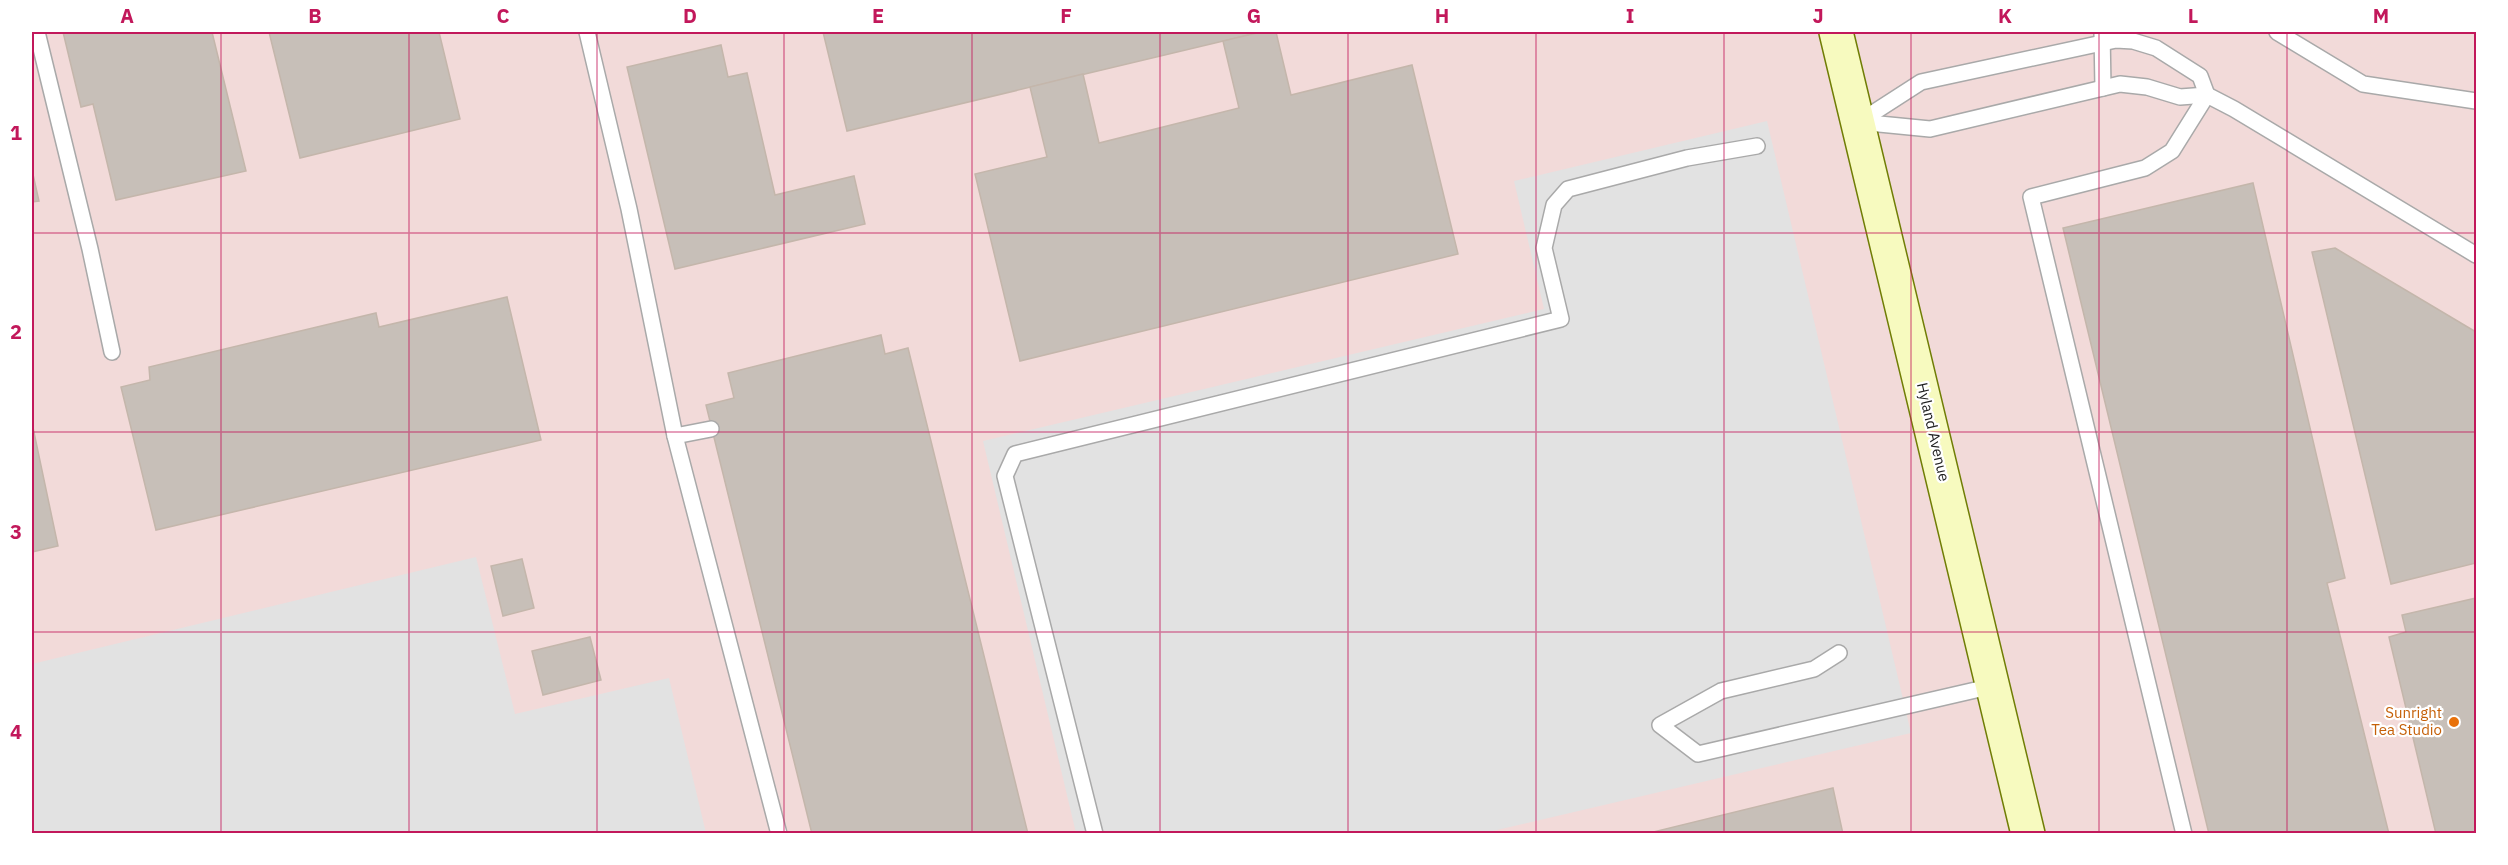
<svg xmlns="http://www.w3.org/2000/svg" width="2508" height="865" viewBox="0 0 2508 865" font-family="'IBM Plex Sans',sans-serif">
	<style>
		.commercial { fill: #f2dad9 }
		.parking { fill: #e2e2e2 }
		.building { fill: #c7bfb8; stroke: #c4b6ab; stroke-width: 1.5 }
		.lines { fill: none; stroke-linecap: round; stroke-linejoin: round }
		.lane-casing { stroke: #a9a9a9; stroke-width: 18 }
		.secondary-casing { stroke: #707d05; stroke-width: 36 }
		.lane { stroke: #fff; stroke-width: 15 }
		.secondary { stroke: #f7fabf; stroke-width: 33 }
		.grid { fill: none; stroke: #c2185b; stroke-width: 1.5; stroke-opacity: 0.55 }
		.food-dot { fill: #e8710a; stroke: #fff; stroke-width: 2 }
		.labels { text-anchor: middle; stroke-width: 4.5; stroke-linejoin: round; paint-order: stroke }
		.street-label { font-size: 15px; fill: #222; stroke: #fff }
		.food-label { font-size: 15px; fill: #c56008; stroke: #fff; text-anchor: end }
		.neatline { fill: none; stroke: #c2185b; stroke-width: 2 }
		.grid-label { font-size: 20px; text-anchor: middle; font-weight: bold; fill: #c2185b }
	</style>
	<rect width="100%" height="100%" fill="#f2efe9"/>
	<rect class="commercial" x="32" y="32" width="2444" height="801"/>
	<g class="parking">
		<path d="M1767,121l144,612 -427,100h-408l-93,-392 561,-132 -30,-128z"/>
		<path d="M476,557l39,157 154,-36 37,155h-674v-169z"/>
	</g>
	<g class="building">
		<path d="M63,32h149l34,139 -130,29 -23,-96 -12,3z"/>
		<path d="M269,32h170l21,87 -160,39z"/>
		<path d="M823,32h438l-414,99z"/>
		<path d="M1261,32h15l15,63 121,-30 46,189 -438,107 -45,-187 72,-17 -17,-70 53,-13 16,69 140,-35 -16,-67z"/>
		<path d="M721,45l7,32 19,-4 28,122 79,-19 11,48 -190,45 -48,-202z"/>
		<path d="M32,170l7,31 -7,1z"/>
		<path d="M2253,183l92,395 -18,5 62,251h-180l-146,-606z"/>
		<path d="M2335,248l141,84v231l-85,21 -79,-332z"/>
		<path d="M507,297l34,143 -385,90 -35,-143 29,-7 -1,-13 227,-54 3,14z"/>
		<path d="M881,335l4,19 23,-6 120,486h-216l-106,-429 28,-7 -6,-25z"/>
		<path d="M32,423l26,123 -26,6z"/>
		<path d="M522,559l12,49 -31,8 -12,-50z"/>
		<path d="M2476,598v236h-40l-47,-197 17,-5 -4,-17z"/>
		<path d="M590,637l11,43 -58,15 -11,-44z"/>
		<path d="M1833,788l10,46h-194v-1z"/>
	</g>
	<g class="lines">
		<defs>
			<g id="lane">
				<path d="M37,32l53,217 22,103"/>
				<path d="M587,32l42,177 46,227 104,398"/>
				<path d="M2102,32l1,56"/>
				<path d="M2277,32l86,52 113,17"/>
				<path d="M1859,122l71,7 190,-45 27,3 33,10 27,-2 27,14 242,146"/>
				<path d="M1859,122l62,-40 195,-42 17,1 23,7 44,28 7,19"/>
				<path d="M675,436l36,-7"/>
				<path d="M1839,653l-25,16 -93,22 -61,34 38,29 295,-68"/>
				<path d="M1095,834l-90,-358 10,-22 546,-135 -17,-71 10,-43 14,-16 119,-31 70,-12"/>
				<path d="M2184,834l-153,-637 114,-29 27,-17 35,-56"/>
			</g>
			<path id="secondary" d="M1836,32l192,802"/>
		</defs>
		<use href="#lane" class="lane-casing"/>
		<use href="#secondary" class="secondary-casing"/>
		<use href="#lane" class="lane"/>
		<use href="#secondary" class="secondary"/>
	</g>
	<path class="grid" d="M221,32v802M409,32v802M597,32v802M784,32v802M972,32v802M1160,32v802M1348,32v802M1536,32v802M1724,32v802M1911,32v802M2099,32v802M2287,32v802M32,233h2444M32,432h2444M32,632h2444"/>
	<circle class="food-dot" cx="2454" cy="722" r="6"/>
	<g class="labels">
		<g class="street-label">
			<text transform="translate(1933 432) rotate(77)" y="5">Hyland Avenue</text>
		</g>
		<g class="food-label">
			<text x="2442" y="718">Sunright<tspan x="2442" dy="17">Tea Studio</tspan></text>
		</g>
	</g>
	<rect width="2508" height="865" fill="none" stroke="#ffffff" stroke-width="66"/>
	<rect x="33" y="33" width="2442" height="799" class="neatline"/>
	<g class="grid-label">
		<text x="127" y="23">A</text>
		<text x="315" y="23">B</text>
		<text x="503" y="23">C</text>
		<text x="690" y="23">D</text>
		<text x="878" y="23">E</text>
		<text x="1066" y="23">F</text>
		<text x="1254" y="23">G</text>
		<text x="1442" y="23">H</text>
		<text x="1630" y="23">I</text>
		<text x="1818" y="23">J</text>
		<text x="2005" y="23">K</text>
		<text x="2193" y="23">L</text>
		<text x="2381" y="23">M</text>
		<text x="16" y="140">1</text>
		<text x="16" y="339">2</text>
		<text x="16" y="539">3</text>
		<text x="16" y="739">4</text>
	</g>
</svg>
